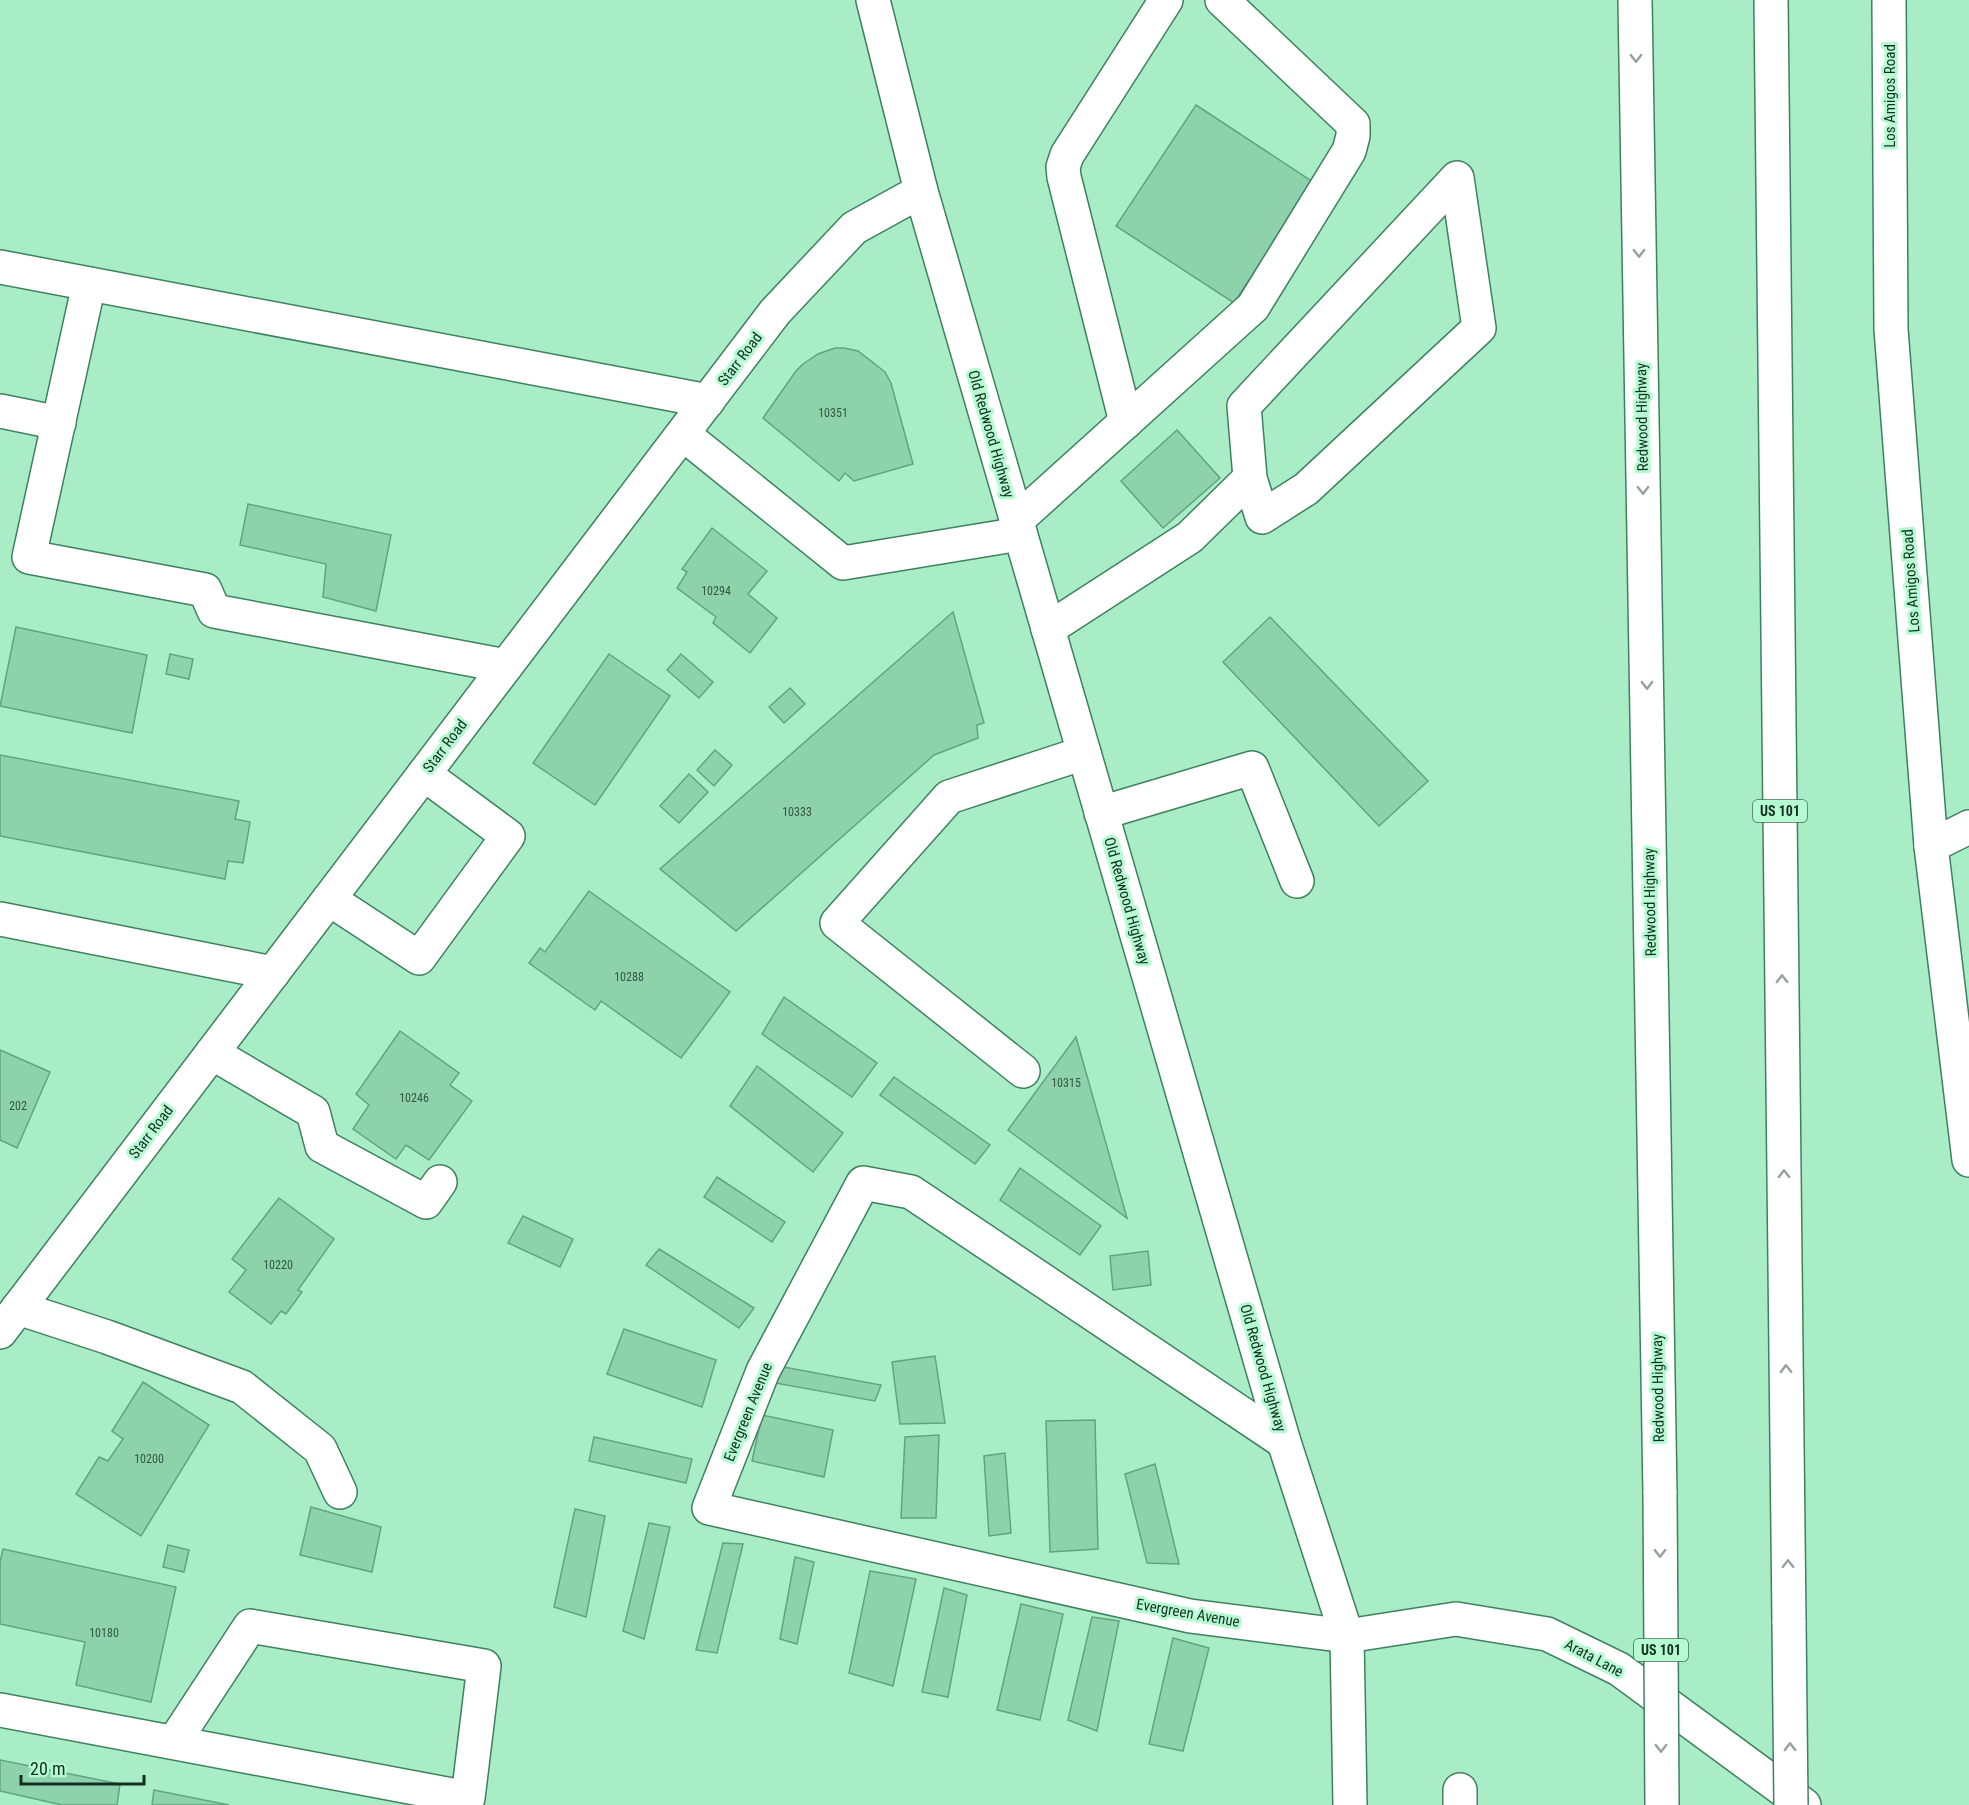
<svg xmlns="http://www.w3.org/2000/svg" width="1969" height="1805" viewBox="0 0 1969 1805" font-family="'Roboto Condensed',sans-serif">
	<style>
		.building { fill: #8ed2ab; stroke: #61a47f; stroke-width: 1.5 }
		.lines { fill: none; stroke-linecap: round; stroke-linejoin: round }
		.minor-casing { stroke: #3e815e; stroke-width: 36 }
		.major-casing { stroke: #3e815e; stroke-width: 36 }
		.highway-casing { stroke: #3e815e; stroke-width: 36 }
		.minor { stroke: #fff; stroke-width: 33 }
		.major { stroke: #fff; stroke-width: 33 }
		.highway { stroke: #fff; stroke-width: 33 }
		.highway-bridge-casing { stroke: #3e815e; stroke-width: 36; stroke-linecap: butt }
		.highway-bridge { stroke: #fff; stroke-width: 33 }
		.oneway { stroke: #95a19b }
		.labels { text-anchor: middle; stroke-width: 6; stroke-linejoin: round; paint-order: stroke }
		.number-label { font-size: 12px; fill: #325843 }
		.shield { fill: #b5fbd2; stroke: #446c55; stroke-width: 1.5 }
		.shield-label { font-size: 14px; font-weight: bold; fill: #132f20 }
		.street-label { font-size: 15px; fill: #132f20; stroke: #b5fbd2 }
	</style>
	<rect width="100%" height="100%" fill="#a8edc5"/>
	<g class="building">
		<path d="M1196,105l117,77 -79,121 -118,-77z"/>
		<path d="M835,348h9l14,3 27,21 6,11 22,81 -59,17 -9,-8 -6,8 -76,-63 33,-47 7,-7 15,-10z"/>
		<path d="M1177,430l43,48 -57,50 -42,-47z"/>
		<path d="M248,504l143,31 -15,76 -53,-14 3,-33 -86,-19z"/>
		<path d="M712,528l55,43 -19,23 29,24 -27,35 -37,-30 3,-6 -39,-29 10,-16 -5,-3z"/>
		<path d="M953,612l31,111 -7,2 1,13 -44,17 -198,176 -76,-62z"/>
		<path d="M1270,617l158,164 -49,45 -156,-164z"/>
		<path d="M16,627l131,28 -15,78 -132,-27z"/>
		<path d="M170,654l23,5 -4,20 -23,-5z"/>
		<path d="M609,654l61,42 -75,109 -62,-42z"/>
		<path d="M681,654l32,28 -14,16 -32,-28z"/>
		<path d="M790,688l15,16 -21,19 -15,-16z"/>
		<path d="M715,750l17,15 -18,21 -17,-16z"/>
		<path d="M0,755l239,46 -4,18 15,3 -7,41 -15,-2 -3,18 -225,-43z"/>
		<path d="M689,774l19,18 -29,31 -19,-17z"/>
		<path d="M589,891l141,101 -49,66 -80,-57 -6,9 -66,-47 11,-15 5,4z"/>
		<path d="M784,997l93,66 -25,34 -90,-63z"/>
		<path d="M400,1031l59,42 -9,12 22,16 -43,59 -23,-15 -10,14 -43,-30 16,-24 -13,-11z"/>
		<path d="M1076,1037l51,181 -119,-88z"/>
		<path d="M0,1050l50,22 -33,76 -17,-8z"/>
		<path d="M757,1066l86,67 -30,39 -83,-66z"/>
		<path d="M894,1077l96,68 -15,19 -95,-69z"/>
		<path d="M1020,1168l81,58 -21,29 -80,-55z"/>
		<path d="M717,1177l68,45 -13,20 -68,-45z"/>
		<path d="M279,1198l55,41 -36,51 4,2 -16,22 -5,-3 -10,13 -42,-32 17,-22 -14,-11z"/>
		<path d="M523,1216l50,23 -13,28 -52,-24z"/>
		<path d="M659,1249l95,59 -15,20 -93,-63z"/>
		<path d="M1148,1251l3,34 -38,5 -3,-34z"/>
		<path d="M624,1329l92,31 -14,47 -95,-33z"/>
		<path d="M935,1356l10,67 -45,1 -8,-62z"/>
		<path d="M778,1366l103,19 -6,16 -100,-18z"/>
		<path d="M143,1382l66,43 -68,111 -65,-42 23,-37 9,4 15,-22 -11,-8z"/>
		<path d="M762,1415l71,15 -9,47 -72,-16z"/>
		<path d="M1095,1420l3,129 -48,3 -4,-131z"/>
		<path d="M939,1435l-3,83h-35l4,-81z"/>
		<path d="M594,1437l98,22 -6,24 -97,-22z"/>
		<path d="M1005,1453l6,80 -22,3 -5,-80z"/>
		<path d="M1155,1464l24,100 -32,-1 -22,-89z"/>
		<path d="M311,1507l70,20 -9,45 -72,-17z"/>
		<path d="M575,1509l30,7 -19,101 -32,-10z"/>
		<path d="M649,1523l21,4 -26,112 -21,-8z"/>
		<path d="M723,1543l20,1 -26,109 -21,-3z"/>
		<path d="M168,1545l21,5 -5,22 -21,-5z"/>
		<path d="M3,1549l173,38 -25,115 -75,-17 9,-43 -85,-18v-62z"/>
		<path d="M795,1557l19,5 -17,82 -17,-5z"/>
		<path d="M870,1571l46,8 -23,107 -44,-13z"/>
		<path d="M944,1588l23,7 -19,102 -26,-5z"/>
		<path d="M1021,1604l42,10 -23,106 -43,-10z"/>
		<path d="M1092,1617l27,4 -22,110 -29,-11z"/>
		<path d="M1173,1638l36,10 -26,103 -34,-7z"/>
		<path d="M0,1760l120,24 -3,21h-55l-62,-14z"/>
		<path d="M154,1790l75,15h-77z"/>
	</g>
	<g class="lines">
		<defs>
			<g id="minor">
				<path d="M1889,0l2,329 40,517 38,314"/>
				<path d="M0,267l708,134"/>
				<path d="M89,284l-60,273 176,33 9,21 292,55"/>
				<path d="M0,411l59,12"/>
				<path d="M1126,422l-62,-245 -1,-10 4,-12 99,-155"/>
				<path d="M683,434l160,129 177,-29"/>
				<path d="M1016,521l237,-214 96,-156 4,-15v-12l-131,-124"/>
				<path d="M1048,629l142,-92 60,-59 -6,-72 213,-228 22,150 -173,161 -44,28 -12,-39"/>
				<path d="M1101,813l151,-45 45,113"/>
				<path d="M1931,846l38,-19"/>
				<path d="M329,899l90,59 89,-122 -84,-62"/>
				<path d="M0,919l273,54"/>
				<path d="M212,1053l101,59 9,34 104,56 14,-20"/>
				<path d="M1023,1071l-186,-148 112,-126 135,-44"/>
				<path d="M18,1308l89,29 135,50 78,62 20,43"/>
				<path d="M0,1332l775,-1020 79,-84 67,-37"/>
				<path d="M1284,1442l-373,-250 -48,-9 -100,188 -54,137 481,108 157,20"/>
				<path d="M0,1710l468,88 16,-132 -234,-40 -76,116"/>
				<path d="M1460,1805v-15"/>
			</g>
			<g id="major">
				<path d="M873,0l48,191 363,1251 63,194 3,169"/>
				<path d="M1347,1636l109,-17 91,15 72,35 185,136"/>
			</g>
			<g id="highway">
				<path d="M1635,0l25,1494"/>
				<path d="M1771,0l18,1623"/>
			</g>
		</defs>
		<use href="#minor" class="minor-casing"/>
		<use href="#major" class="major-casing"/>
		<use href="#highway" class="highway-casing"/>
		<use href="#minor" class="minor"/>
		<use href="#major" class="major"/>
		<use href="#highway" class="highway"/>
		<defs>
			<g id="highway-bridge">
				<path d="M1660,1494l2,311"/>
				<path d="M1789,1623l2,182"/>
			</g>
		</defs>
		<use href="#highway-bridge" class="highway-bridge-casing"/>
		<use href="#highway-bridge" class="highway-bridge"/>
	</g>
	<defs><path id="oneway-chevron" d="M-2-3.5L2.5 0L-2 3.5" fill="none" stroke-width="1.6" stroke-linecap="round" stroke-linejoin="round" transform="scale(1.5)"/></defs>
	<g class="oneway">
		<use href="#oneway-chevron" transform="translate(1636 58) rotate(89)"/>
		<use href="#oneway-chevron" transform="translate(1639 253) rotate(89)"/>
		<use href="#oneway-chevron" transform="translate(1643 490) rotate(89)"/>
		<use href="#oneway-chevron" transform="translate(1647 685) rotate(89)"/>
		<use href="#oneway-chevron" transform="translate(1782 979) rotate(-91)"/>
		<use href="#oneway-chevron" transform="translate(1784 1174) rotate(-91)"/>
		<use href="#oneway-chevron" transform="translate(1786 1369) rotate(-91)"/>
		<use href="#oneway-chevron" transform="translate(1660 1553) rotate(90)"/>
		<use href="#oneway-chevron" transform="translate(1788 1564) rotate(-91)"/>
		<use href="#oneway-chevron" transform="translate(1790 1747) rotate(-91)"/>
		<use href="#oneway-chevron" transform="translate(1661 1748) rotate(90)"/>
	</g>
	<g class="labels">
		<g class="number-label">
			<text x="833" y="417">10351</text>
			<text x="716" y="595">10294</text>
			<text x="797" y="816">10333</text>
			<text x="629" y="981">10288</text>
			<text x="1066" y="1087">10315</text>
			<text x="414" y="1102">10246</text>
			<text x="18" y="1110">202</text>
			<text x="278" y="1269">10220</text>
			<text x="149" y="1463">10200</text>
			<text x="104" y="1637">10180</text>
		</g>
		<g class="shield">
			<rect x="1753" y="800" width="54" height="22" rx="4.5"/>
			<rect x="1634" y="1639" width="54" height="22" rx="4.5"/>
		</g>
		<g class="shield-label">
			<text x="1780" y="816">US 101</text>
			<text x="1661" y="1655">US 101</text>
		</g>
		<g class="street-label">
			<text transform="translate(1890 96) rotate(-90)" y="5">Los Amigos Road</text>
			<text transform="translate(740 359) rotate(-53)" y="5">Starr Road</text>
			<text transform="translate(1642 417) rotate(-91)" y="5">Redwood Highway</text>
			<text transform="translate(991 434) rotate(74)" y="5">Old Redwood Highway</text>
			<text transform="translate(1911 581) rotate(-94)" y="5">Los Amigos Road</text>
			<text transform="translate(445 746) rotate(-53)" y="5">Starr Road</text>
			<text transform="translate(1127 901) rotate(74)" y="5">Old Redwood Highway</text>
			<text transform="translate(1650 902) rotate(-91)" y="5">Redwood Highway</text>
			<text transform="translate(151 1132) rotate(-53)" y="5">Starr Road</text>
			<text transform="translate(1263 1368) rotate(74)" y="5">Old Redwood Highway</text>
			<text transform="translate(1658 1388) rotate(-91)" y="5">Redwood Highway</text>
			<text transform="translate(748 1412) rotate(-68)" y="5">Evergreen Avenue</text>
			<text transform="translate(1188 1613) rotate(10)" y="5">Evergreen Avenue</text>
			<text transform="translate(1594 1658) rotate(28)" y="5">Arata Lane</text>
		</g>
	</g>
	<path d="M21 1775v9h123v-9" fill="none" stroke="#132f20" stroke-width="3"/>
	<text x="30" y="1775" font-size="18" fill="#132f20" stroke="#b5fbd2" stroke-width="4.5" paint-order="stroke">20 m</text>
</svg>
